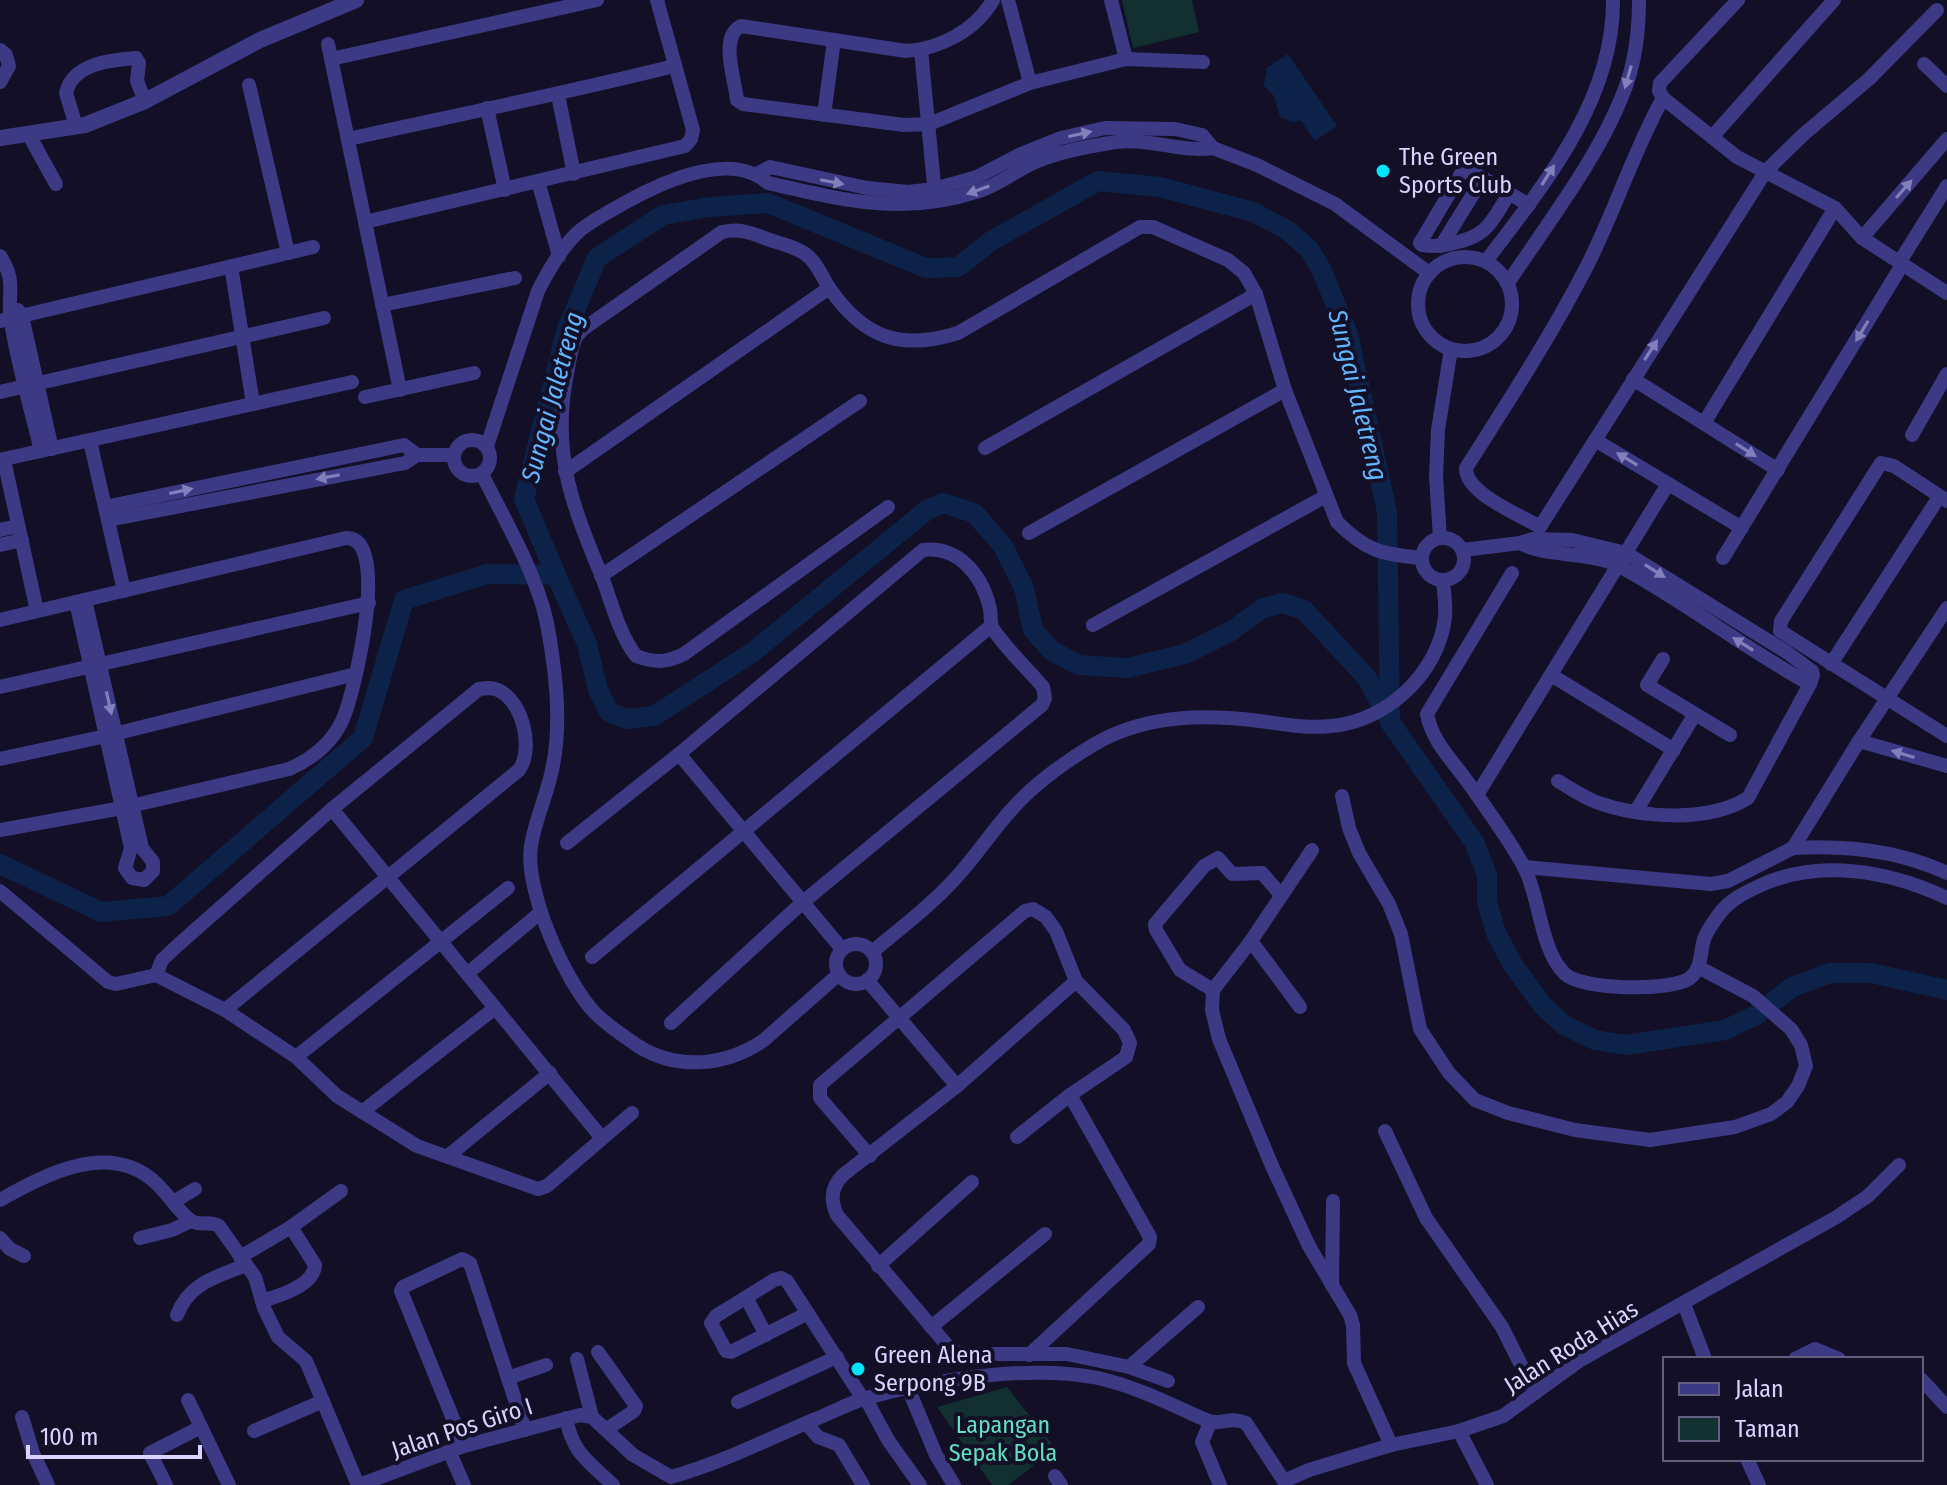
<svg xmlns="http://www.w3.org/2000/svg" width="1947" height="1485" viewBox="0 0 1947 1485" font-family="'Fira Sans Condensed',sans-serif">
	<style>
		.green { fill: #12302f }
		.water { fill: #0c2248 }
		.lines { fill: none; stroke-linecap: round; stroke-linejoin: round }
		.river { stroke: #0c2248; stroke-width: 20 }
		.minor { stroke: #3d3a85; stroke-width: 14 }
		.tertiary { stroke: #3d3a85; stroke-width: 16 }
		.oneway { fill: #837fbc }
		.poi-dot { fill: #00e5ff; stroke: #130f26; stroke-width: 3 }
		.labels { text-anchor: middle; stroke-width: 8; stroke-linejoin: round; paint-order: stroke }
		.poi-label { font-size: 24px; fill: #d9d4ff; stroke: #130f26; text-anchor: start }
		.street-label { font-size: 24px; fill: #d9d4ff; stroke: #130f26 }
		.park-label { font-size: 24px; fill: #5fe0c0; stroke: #130f26 }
		.water-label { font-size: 26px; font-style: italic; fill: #62b6ff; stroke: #130f26 }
	</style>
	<rect width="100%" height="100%" fill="#130f26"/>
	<g class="green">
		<path d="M1122,0h70l7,32 -66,16z"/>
		<path d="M1007,1387l49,62 -48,36h-16l-55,-78z"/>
	</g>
	<path class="water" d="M1288,54l49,72 -22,15 -14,-20 -9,1 -12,-5 -6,-21 -11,-11 4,-13 -2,-3z"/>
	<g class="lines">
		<g class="river">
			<path d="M556,575l31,69 11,46 11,22 18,7 27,-3 99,-64 174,-142 16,-7 31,10 29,33 21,42 9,42 19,21 27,14 48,3 58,-14 46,-23 32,-23 20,-5 21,7 63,68 22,41"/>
			<path d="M0,864l101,48 67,-6 195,-168 41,-138 83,-26 69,1 -32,-76 43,-170 30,-71 66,-43 47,-8 58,-4 158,65 32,-1 33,-26 107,-60 62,6 93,25 34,18 22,19 12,20 27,65 39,178 3,210 84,120 13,33v27l9,31 17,32 30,41 21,19 31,15 31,5 99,-15 31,-15 36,-28 38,-14h41l76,17"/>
		</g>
		<g class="minor">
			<path d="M993,0c-17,30 -53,49 -87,51l-165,-25c-22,11 -6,53 -4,74l6,4 161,21 25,-1 101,-41 96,-24 77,3"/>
			<path d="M1008,0l22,83"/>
			<path d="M1111,0l15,59"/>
			<path d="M1738,0l-78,83 -1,8 4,7c-30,54 -48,113 -76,168 -36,70 -79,136 -121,202 -1,25 54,47 74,59l226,-356 38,-37 65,-55 68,-69"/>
			<path d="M328,44l72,346"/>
			<path d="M0,50l6,5 3,11 -9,16"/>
			<path d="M921,50l14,145"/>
			<path d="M331,59l266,-59"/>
			<path d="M1924,64l23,22"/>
			<path d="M249,85l39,168"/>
			<path d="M558,95l16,79"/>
			<path d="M1663,98l74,59 98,51 27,30 85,55"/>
			<path d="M487,108l18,82"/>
			<path d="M824,115l10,-75"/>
			<path d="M76,126l-10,-33c7,-30 45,-33 70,-35l3,5 -2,18 8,20"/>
			<path d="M29,135l27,49"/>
			<path d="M1712,137l122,-137"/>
			<path d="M348,139c109,-24 218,-46 326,-73"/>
			<path d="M757,174l13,-7 97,21 41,4 26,-3 43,-12 44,-23 40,-16 44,-10 70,1 27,6 11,13 44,17 78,39 94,69"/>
			<path d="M1483,178l-16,-8 -5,2 -42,71 2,2c10,2 21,1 32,-2 34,-7 37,-21 55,-49"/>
			<path d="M538,181l21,75"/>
			<path d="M365,222l320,-76 6,-7 2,-9 -36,-130"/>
			<path d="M1862,238l85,-99"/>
			<path d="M1441,246l42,-68 46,27"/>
			<path d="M0,256c18,27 6,39 11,66 7,44 20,87 30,129"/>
			<circle cx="1465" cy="304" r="47"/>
			<path d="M1486,261c58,-76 128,-161 127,-261"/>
			<path d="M1899,263l48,-77"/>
			<path d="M231,266l22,138"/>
			<path d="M1508,283c40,-61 93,-128 118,-197 10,-28 13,-57 13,-86"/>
			<path d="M382,305l133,-27"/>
			<path d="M18,310l4,6 30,133"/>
			<path d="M0,321l313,-74"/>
			<path d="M1633,379l145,91"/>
			<path d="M0,392l324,-74"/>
			<path d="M365,397l109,-24"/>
			<path d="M1704,423l131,-215"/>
			<path d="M1912,435l35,-61"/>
			<circle cx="472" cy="458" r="18"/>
			<path d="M1595,440l147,88"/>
			<path d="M90,441l34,150"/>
			<path d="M487,446l51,-155c10,-20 22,-41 38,-57 10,-10 24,-17 36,-24 39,-23 115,-63 156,-27 75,17 135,33 211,8 19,-6 36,-20 54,-28 24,-11 51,-16 77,-20 35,-7 70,10 103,5"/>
			<path d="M985,448l271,-154"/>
			<path d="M0,460l352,-78"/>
			<path d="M4,460l33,151"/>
			<path d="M565,472l264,-184"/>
			<path d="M482,474c20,41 45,83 59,127 5,14 10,44 12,60 5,36 7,73 -1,109 -5,25 -17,50 -21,76 -7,43 34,136 64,167 13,13 28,23 43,33 40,25 88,20 126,-6l75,-66"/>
			<path d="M1947,501l-53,-35 -13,-3 -100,158 -1,10 167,105"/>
			<path d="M105,507l299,-62 13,10"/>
			<path d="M888,507l-204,147c-18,9 -29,9 -48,2 -17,-22 -24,-53 -34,-79 -29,-70 -50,-121 -36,-198 3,-14 4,-29 10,-42l7,-8 139,-97c18,-4 30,1 48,8 12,4 30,8 39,17 9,8 14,22 21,32 34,49 71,62 128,44l182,-106h13l75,33 16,13 12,21 29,96 52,132c29,29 44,32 84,36"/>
			<path d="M108,520l297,-57 12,-8h37"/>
			<path d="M0,530l18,-4"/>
			<path d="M1029,533l256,-143"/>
			<circle cx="1443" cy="559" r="21"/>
			<path d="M1440,538l-4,-62 2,-46 13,-81"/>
			<path d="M1520,543c26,15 72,8 101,24 65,35 124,82 189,117"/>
			<path d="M0,545l22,-5"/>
			<path d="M1463,550l57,-7 13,-4 39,1 54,13 162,100 24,18 1,4 -3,9 -62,114c-40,25 -108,20 -152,4 -13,-5 -26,-14 -38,-21"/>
			<path d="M1723,558l179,-293"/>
			<path d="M1512,573l-85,141c5,27 24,45 40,67 19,27 41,56 57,86 16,30 16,83 41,107 17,16 106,18 125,4 12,-9 10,-26 14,-39 3,-8 10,-18 16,-26 10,-13 24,-20 39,-27 60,-28 131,-15 188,12"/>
			<path d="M601,576l259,-175"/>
			<path d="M76,602l55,246 -6,20 7,10 12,2 9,-9v-9l-11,-14 -57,-248"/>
			<path d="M0,620l346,-82c46,-2 8,158 -4,183 -11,23 -30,38 -53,48l-167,39 -122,22"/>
			<path d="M1093,625l233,-129"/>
			<path d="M1663,659l-16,26 83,50"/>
			<path d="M1831,664l108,-167"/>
			<path d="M1551,675l123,75"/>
			<path d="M0,687l369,-84"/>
			<path d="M1859,741l88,25"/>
			<path d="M679,754l163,195"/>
			<path d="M0,759l106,-23 250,-62"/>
			<path d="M1477,795l191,-311"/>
			<path d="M1342,796l7,32 10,25 30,51 12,30 19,95 29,44 26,27 33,13 67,17 75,10 85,-13 36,-13 16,-12 11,-16 8,-20 -5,-21 -10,-16 -38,-33 -55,-29"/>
			<path d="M332,809l269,328"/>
			<path d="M1636,811l59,-97"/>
			<path d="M567,843l112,-89 244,-204c35,-4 58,24 66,55 3,8 0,17 4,24 14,21 34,39 50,58l2,11 -3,7 -239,197 -132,121"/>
			<path d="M1793,848c53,-3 105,2 154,25"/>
			<path d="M1312,850l-61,91 -38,49 -1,20 7,29 53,127 37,80 41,69 3,10 1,38 37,82"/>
			<path d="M1524,867l187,17 17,-3 65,-33 66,-107 88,-133"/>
			<path d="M0,891l108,91 8,2 40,-9 69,35 71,47 41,39 80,50 121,43 9,-3 85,-73"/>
			<path d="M1251,941l49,66"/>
			<circle cx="856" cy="964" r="20"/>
			<path d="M872,952c26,-22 55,-43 78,-68 23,-23 40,-51 62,-75 22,-25 53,-47 81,-64 49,-29 104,-31 159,-25 26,3 52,9 79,6 55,-4 108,-53 114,-109 1,-12 -1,-25 -2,-36"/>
			<path d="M592,957l399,-331"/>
			<path d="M468,973l73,-61"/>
			<path d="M156,975l6,-15 16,-15 154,-136 147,-120c7,-1 13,-2 19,1 25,11 36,59 21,80l-294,240"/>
			<path d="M867,980l90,106"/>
			<path d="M1076,981l-119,105 -114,89c-12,12 -13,25 -6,40l114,135 11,4h105l62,13 39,14"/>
			<path d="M1213,990l-33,-20 -24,-40 -1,-6 49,-58 14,-8 14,16 30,-1 19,22"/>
			<path d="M296,1057l212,-169"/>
			<path d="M362,1112l133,-104"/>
			<path d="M1385,1131l41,87 76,109 33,66"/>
			<path d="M448,1156l102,-83"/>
			<path d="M870,1156l-50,-58v-13l205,-174 8,-2 13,8 10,14 20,50 48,49 6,13 -4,14 -56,38 -53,42"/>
			<path d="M0,1200c46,-26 110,-60 156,-17 12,11 21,27 34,37 9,7 19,0 29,6l36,51 9,31 14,29 28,24 52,124"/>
			<path d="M173,1202l22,-13"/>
			<path d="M291,1227l50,-36"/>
			<path d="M0,1238l10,11 14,7"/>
			<path d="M140,1238l32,-8 19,-9"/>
			<path d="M240,1257l51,-30 24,38c-1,21 -37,31 -53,36"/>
			<path d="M878,1266l94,-84"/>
			<path d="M1332,1285l1,-84"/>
			<path d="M747,1299l19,36"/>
			<path d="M1684,1304l21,55"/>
			<path d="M808,1313l-77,39 -5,-1 -15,-28 5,-7 58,-36 7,-2 6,3 76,118"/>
			<path d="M177,1315c12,-32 39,-38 69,-50"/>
			<path d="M931,1327l114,-93"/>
			<path d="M598,1352l38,54 -2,5 -27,18"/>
			<path d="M1029,1355l120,-111 1,-7 -80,-142"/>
			<path d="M577,1359l15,58"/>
			<path d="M1795,1359l20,-10 24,10"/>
			<path d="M1129,1367l69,-60"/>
			<path d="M508,1378l38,-13"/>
			<path d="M1921,1379l26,28"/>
			<path d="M908,1388l28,67 18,30"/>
			<path d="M866,1399l22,41 32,45"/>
			<path d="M188,1400l41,85"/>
			<path d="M738,1402l99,-45"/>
			<path d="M22,1417l11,36 15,32"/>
			<path d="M566,1418c7,36 22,43 47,67"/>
			<path d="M806,1423l12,14 21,8 24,40"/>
			<path d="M1210,1423l-8,19 18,43"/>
			<path d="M254,1431l69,-30"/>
			<path d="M1459,1431l28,54"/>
			<path d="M464,1446l-63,-155 2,-4 59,-28 8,4 55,167"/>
			<path d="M450,1453l14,32"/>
			<path d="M1747,1459l12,26"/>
			<path d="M1055,1476l6,9"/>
			<path d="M1284,1481l25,-11 82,-25 68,-14 44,-15 76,-55 256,-143 33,-22 31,-31"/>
			<path d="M166,1485l-16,-32 51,-26"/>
			<path d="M359,1485l105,-39 116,-31 12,2 41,38 38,22c51,-14 99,-39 147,-59 15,-6 30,-14 45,-19 66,-19 167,-35 235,-21 39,9 72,26 108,42 13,7 22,-5 40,3l38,58"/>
		</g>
		<path class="tertiary" d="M0,138l85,-13 60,-24 115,-61 96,-40"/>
	</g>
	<defs><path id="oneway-solid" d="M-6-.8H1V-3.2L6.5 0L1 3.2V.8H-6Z" transform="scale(2)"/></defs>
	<g class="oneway">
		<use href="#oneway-solid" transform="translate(1628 77) rotate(106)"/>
		<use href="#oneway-solid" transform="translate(1080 134) rotate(-12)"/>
		<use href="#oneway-solid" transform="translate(1548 175) rotate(-58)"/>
		<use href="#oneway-solid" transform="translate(832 182) rotate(11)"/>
		<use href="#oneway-solid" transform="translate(1904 189) rotate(-49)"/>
		<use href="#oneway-solid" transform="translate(978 190) rotate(160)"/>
		<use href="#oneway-solid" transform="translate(1862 331) rotate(121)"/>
		<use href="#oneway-solid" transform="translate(1651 350) rotate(-57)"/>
		<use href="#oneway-solid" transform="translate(1746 450) rotate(32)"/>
		<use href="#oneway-solid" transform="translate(1627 459) rotate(-149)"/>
		<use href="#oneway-solid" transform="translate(328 477) rotate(169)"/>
		<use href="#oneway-solid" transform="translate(181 491) rotate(-12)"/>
		<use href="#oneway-solid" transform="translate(1655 571) rotate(32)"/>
		<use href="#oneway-solid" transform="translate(1743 644) rotate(-148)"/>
		<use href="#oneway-solid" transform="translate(109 703) rotate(77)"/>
		<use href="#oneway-solid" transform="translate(1903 754) rotate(-163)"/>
	</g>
	<g class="poi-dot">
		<circle cx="1383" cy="171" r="8"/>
		<circle cx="858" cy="1369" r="8"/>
	</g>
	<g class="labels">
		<g class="poi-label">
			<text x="1399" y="165">The Green<tspan x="1399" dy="28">Sports Club</tspan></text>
			<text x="874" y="1363">Green Alena<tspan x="874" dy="28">Serpong 9B</tspan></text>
		</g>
		<g class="street-label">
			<text transform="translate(1571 1347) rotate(-32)" y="8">Jalan Roda Hias</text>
			<text transform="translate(462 1428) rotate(-18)" y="8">Jalan Pos Giro I</text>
		</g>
		<g class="park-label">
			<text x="1003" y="1433">Lapangan<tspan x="1003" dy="28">Sepak Bola</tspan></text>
		</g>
		<g class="water-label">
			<text transform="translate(1358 395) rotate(76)" y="9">Sungai Jaletreng</text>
			<text transform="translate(552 397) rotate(-75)" y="9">Sungai Jaletreng</text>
		</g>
	</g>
	<rect x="1663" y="1357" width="260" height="104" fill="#130f26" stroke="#625e7d" stroke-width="2"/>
	<rect x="1679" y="1383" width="40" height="12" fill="#3d3a85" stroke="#625e7d" stroke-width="2"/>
	<text x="1735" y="1397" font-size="24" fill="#d9d4ff">Jalan</text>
	<rect x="1679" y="1417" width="40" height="24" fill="#12302f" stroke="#625e7d" stroke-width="2"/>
	<text x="1735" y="1437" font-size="24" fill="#d9d4ff">Taman</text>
	<path d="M28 1445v12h172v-12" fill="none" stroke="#d9d4ff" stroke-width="4"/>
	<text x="40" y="1445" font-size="24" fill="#d9d4ff" stroke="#130f26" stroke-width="6" paint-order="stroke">100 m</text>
</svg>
